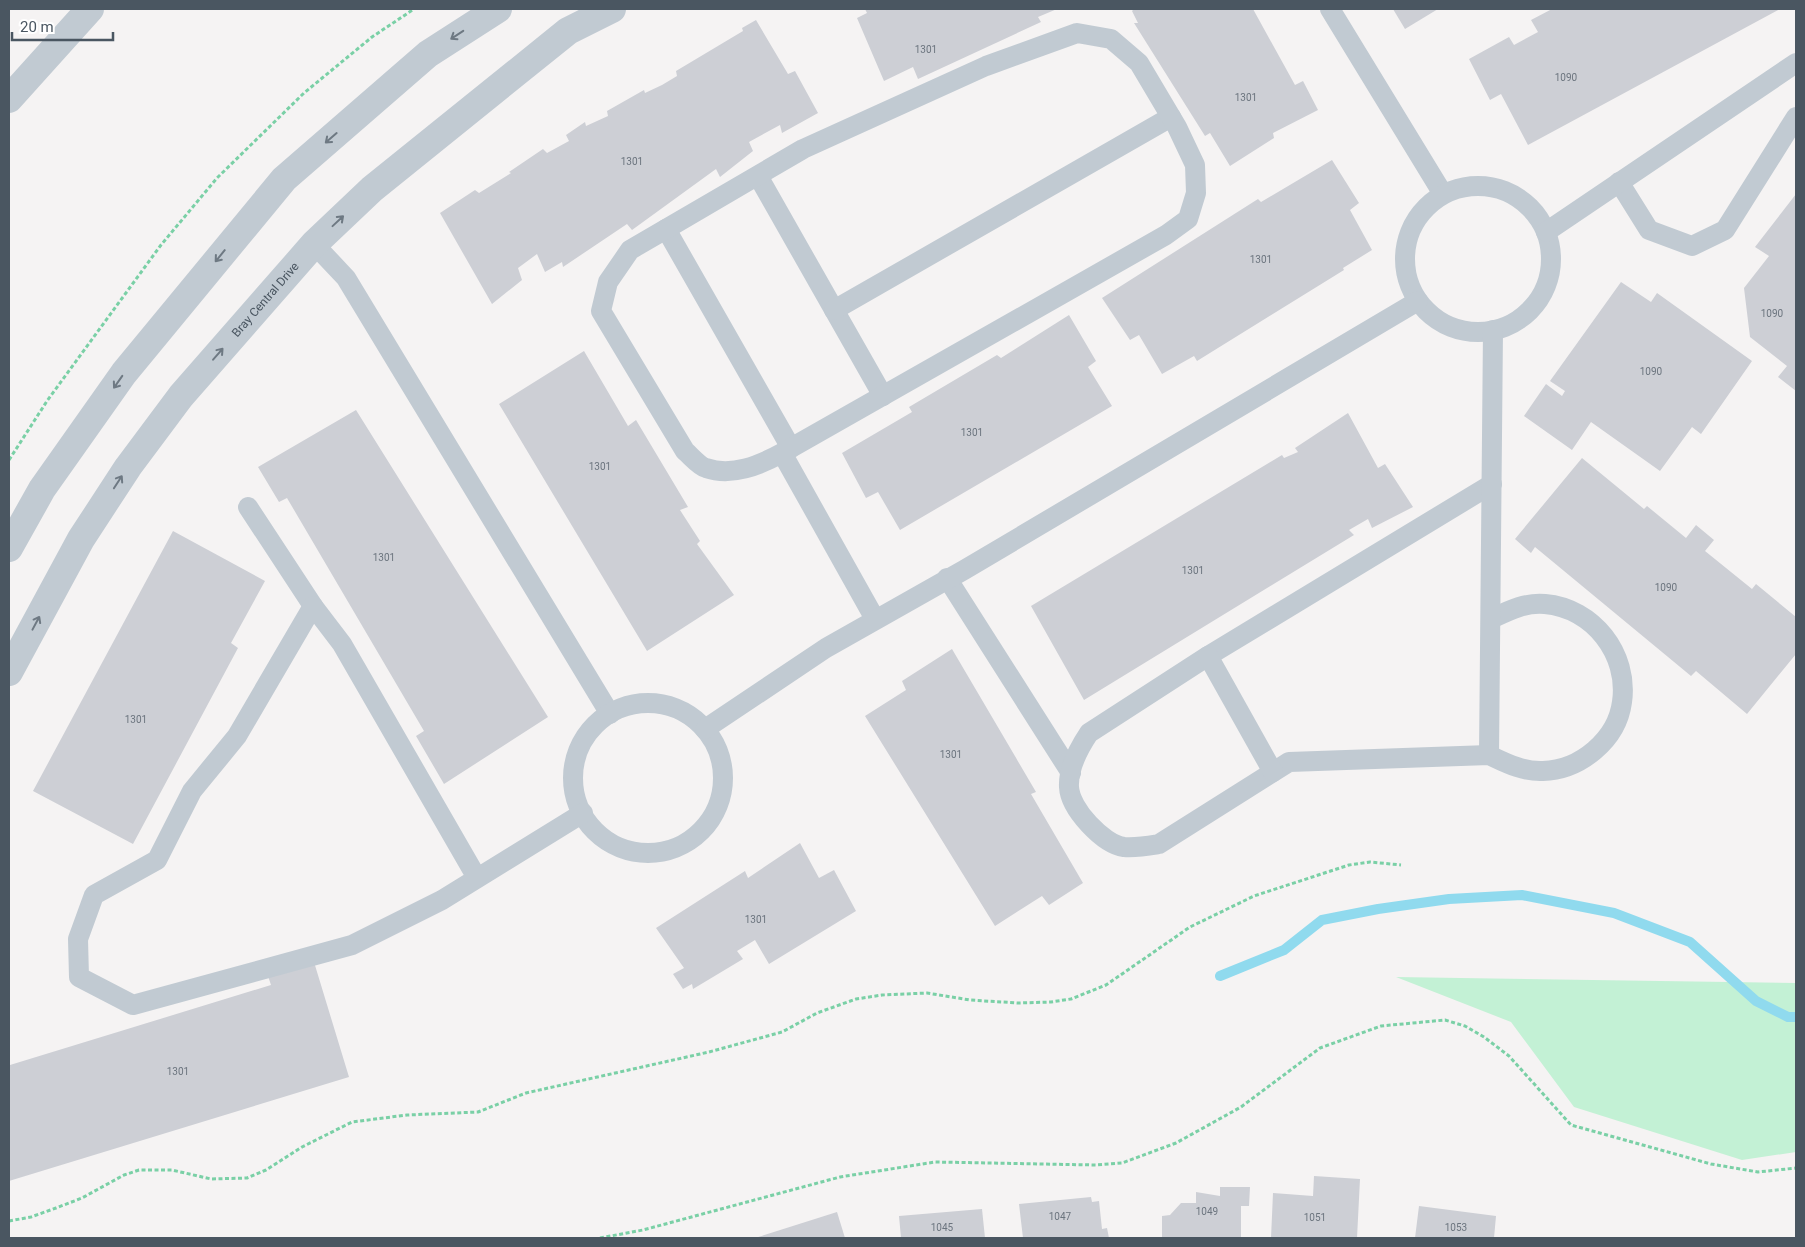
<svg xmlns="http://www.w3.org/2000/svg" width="1805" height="1247" viewBox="0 0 1805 1247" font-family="Roboto,sans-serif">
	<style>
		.green { fill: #c3f1d5 }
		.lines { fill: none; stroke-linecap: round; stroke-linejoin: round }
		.stream { stroke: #90daee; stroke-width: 10 }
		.building { fill: #cdcfd5 }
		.path { stroke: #7ad0a6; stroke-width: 3; stroke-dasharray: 4 2.5; stroke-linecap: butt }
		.service { stroke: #c1cad2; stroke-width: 20 }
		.minor { stroke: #c1cad2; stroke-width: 28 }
		.tertiary { stroke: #c1cad2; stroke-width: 28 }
		.oneway { stroke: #6e7983 }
		.labels { text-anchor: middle; stroke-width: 5; stroke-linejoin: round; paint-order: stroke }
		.number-label { font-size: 10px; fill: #6b747e }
		.street-label { font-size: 12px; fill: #4a5661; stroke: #fff }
	</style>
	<rect width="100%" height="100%" fill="#f5f3f3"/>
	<path class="green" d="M1396,977l400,6v169l-54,8 -168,-53 -63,-85z"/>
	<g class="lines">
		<path class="stream" d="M1220,976l64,-26 38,-30 56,-11 71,-10 73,-4 92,18 76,29 66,59 32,16h8"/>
	</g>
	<g class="building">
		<path d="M865,9h192l-19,8 3,5 -123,57 -5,-12 -29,14 -27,-63 10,-5z"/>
		<path d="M1134,9h119l42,76 8,-4 15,29 -45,23 1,5 -44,28 -20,-33 -5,3 -71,-113h4l-6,-12z"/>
		<path d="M1393,9h45l-33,20z"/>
		<path d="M1552,9h228l-252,136 -27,-51 -11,6 -21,-41 40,-22 5,8 24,-13 -7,-12z"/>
		<path d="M756,20l32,54 7,-3 23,42 -36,20 -2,-8 -31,17 4,9 -33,26 -4,-8 -84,61 -5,-6 -64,43 -1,-5 -17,10 -8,-18 -19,14 4,12 -30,24 -52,-91 35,-23 4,3 32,-20 -2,-1 34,-23 4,4 22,-12 -3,-6 19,-13 1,4 22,-10 -1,-5 37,-21 1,3 17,-8 15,-9 -1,-5 67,-40 -1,-3z"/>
		<path d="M1332,160l27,43 -9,7 22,40 -29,18 1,2 -147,91 -3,-5 -32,18 -23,-39 -9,5 -28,-42 156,-99 3,3z"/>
		<path d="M1796,194v197l-18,-14 9,-11 -37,-29 -6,-49 25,-32 -14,-9z"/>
		<path d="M1621,282l30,20 6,-9 95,68 -51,73 -9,-7 -32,44 -69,-49 -19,28 -48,-34 22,-32 16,12 3,-5 -15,-10z"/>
		<path d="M1069,315l27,46 -8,6 24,39 -212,124 -22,-38 -12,6 -24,-45 70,-41 -3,-5 88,-52 4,3z"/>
		<path d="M584,351l44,75 8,-6 52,87 -8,3 20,31 -3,3 37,51 -87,56 -148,-247z"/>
		<path d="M356,410l192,307 -104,67 -28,-48 8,-5 -137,-233 -8,4 -21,-35z"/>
		<path d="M1348,413l30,55 7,-4 28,43 -41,21 -4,-9 -19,11 5,5 -270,165 -53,-94 251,-151 2,3 14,-6 -3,-4z"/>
		<path d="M1582,458l62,51 3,-3 39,32 10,-13 18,15 -9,11 47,38 4,-5 40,33v37l-49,60 -51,-43 -5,5 -156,-129 -4,6 -16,-14z"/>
		<path d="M173,531l92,50 -34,62 7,5 -105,196 -100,-53z"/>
		<path d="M952,649l84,143 -5,2 52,89 -34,22 -7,-9 -47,30 -130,-210 41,-26 -4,-9z"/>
		<path d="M800,843l19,35 15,-8 22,41 -87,53 -14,-24 -18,11 6,8 -50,30 -1,-5 -9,5 -10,-15 11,-6 -28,-40 89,-57 3,7z"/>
		<path d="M314,962l35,115 -340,104v-120l1,4 261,-80 -3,-9z"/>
		<path d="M1314,1176l46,3 -3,59h-86l2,-45 40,3z"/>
		<path d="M1220,1187h30l-1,19h-8v32h-79v-22l8,-1 11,-12h15v-11l24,4z"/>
		<path d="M1091,1197l1,5 7,-1 3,28 5,-1 2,10h-86l-4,-34z"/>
		<path d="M1419,1206l77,10 -2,22h-79z"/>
		<path d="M982,1209l3,29h-84l-2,-22z"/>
		<path d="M837,1212l8,26h-90z"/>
	</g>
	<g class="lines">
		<g class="path">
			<path d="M9,460l38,-59 114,-156 56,-67 87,-85 68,-56 42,-28"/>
			<path d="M9,1221l22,-4 25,-9 26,-10 42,-23 15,-5h33l39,9 36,-1 19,-8 36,-23 50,-25 55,-7 71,-3 48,-19 183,-41 73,-20 35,-19 39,-14 26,-4 45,-2 43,7 48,3 33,-1 20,-3 35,-14 84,-58 64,-31 95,-31 21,-3 31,3"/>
			<path d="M600,1238l43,-8 197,-53 95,-15 161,3 26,-2 54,-20 65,-36 79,-59 61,-22 64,-6 20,6 19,11 25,19 62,69 140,39 47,8 38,-4"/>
		</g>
		<g class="service">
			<path d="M1330,9l113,185"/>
			<path d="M758,176l125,220"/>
			<path d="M1619,182l30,48 43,16 33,-16 71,-113"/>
			<circle cx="1478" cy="259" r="73"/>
			<path d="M666,229l125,219"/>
			<path d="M1546,232l250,-169"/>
			<path d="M314,244l32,34 264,436"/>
			<path d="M834,310l337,-193"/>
			<path d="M782,453l384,-218 22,-16 8,-26 -1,-28 -18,-38 -38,-64 -28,-24 -34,-6 -91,33 -183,83 -137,80 -36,21 -22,32 -7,29 84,140c6,5 14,15 21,17 26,9 54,-3 76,-15l93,166"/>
			<path d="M248,507l65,99"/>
			<path d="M947,578l124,195"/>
			<path d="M1491,619c17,-8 34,-17 54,-15 48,4 84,50 77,98 -5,38 -42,68 -79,69 -20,1 -37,-8 -54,-16l-200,7 -130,82c-12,2 -23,4 -35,3 -21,-3 -54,-38 -55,-60 -1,-19 10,-39 20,-54l119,-77 284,-172"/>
			<path d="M1208,656l65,116"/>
			<circle cx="648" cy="778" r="75"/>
			<path d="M705,729l121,-81 138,-78 454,-269"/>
			<path d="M1489,755l4,-425"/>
			<path d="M477,878l-135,-234 -29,-38 -76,130 -45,55 -35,69 -63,35 -16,44 1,38 54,28 219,-60 90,-45 141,-87"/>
		</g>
		<path class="minor" d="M9,99l81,-90"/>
		<g class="tertiary">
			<path d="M9,548l33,-59 82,-116 160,-194 144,-125 70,-45"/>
			<path id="s1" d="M9,672l72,-133 47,-72 53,-71 133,-152 58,-55 196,-158 44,-22"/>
		</g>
	</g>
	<defs><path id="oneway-shaft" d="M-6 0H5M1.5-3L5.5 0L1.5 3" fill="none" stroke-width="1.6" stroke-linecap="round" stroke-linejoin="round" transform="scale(1.25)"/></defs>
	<g class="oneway">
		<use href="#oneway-shaft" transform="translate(457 35) rotate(147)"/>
		<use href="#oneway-shaft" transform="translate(331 138) rotate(139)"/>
		<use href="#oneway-shaft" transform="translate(338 221) rotate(-43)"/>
		<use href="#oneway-shaft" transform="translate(220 256) rotate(129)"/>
		<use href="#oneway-shaft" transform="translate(218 354) rotate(-49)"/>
		<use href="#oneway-shaft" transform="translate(118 382) rotate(125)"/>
		<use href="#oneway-shaft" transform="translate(118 482) rotate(-57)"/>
		<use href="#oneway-shaft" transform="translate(36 623) rotate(-62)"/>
	</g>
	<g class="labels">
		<g class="number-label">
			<text x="926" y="53">1301</text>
			<text x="1566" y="81">1090</text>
			<text x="1246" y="101">1301</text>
			<text x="632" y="165">1301</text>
			<text x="1261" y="263">1301</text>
			<text x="1772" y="317">1090</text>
			<text x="1651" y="375">1090</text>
			<text x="972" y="436">1301</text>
			<text x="600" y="470">1301</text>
			<text x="384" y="561">1301</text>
			<text x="1193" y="574">1301</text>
			<text x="1666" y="591">1090</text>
			<text x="136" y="723">1301</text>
			<text x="951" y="758">1301</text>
			<text x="756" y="923">1301</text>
			<text x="178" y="1075">1301</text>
			<text x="1207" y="1215">1049</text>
			<text x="1060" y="1220">1047</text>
			<text x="1315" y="1221">1051</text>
			<text x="942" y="1231">1045</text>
			<text x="1456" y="1231">1053</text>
		</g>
		<g class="street-label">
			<text dy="4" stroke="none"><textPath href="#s1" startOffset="454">Bray Central Drive</textPath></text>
		</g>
	</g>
	<rect width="1805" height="1247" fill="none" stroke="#4a5661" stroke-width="20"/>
	<path d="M12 32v8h101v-8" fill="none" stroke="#4a5661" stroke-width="2.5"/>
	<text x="20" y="32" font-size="15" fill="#4a5661" stroke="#ffffff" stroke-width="4" paint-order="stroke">20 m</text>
</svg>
